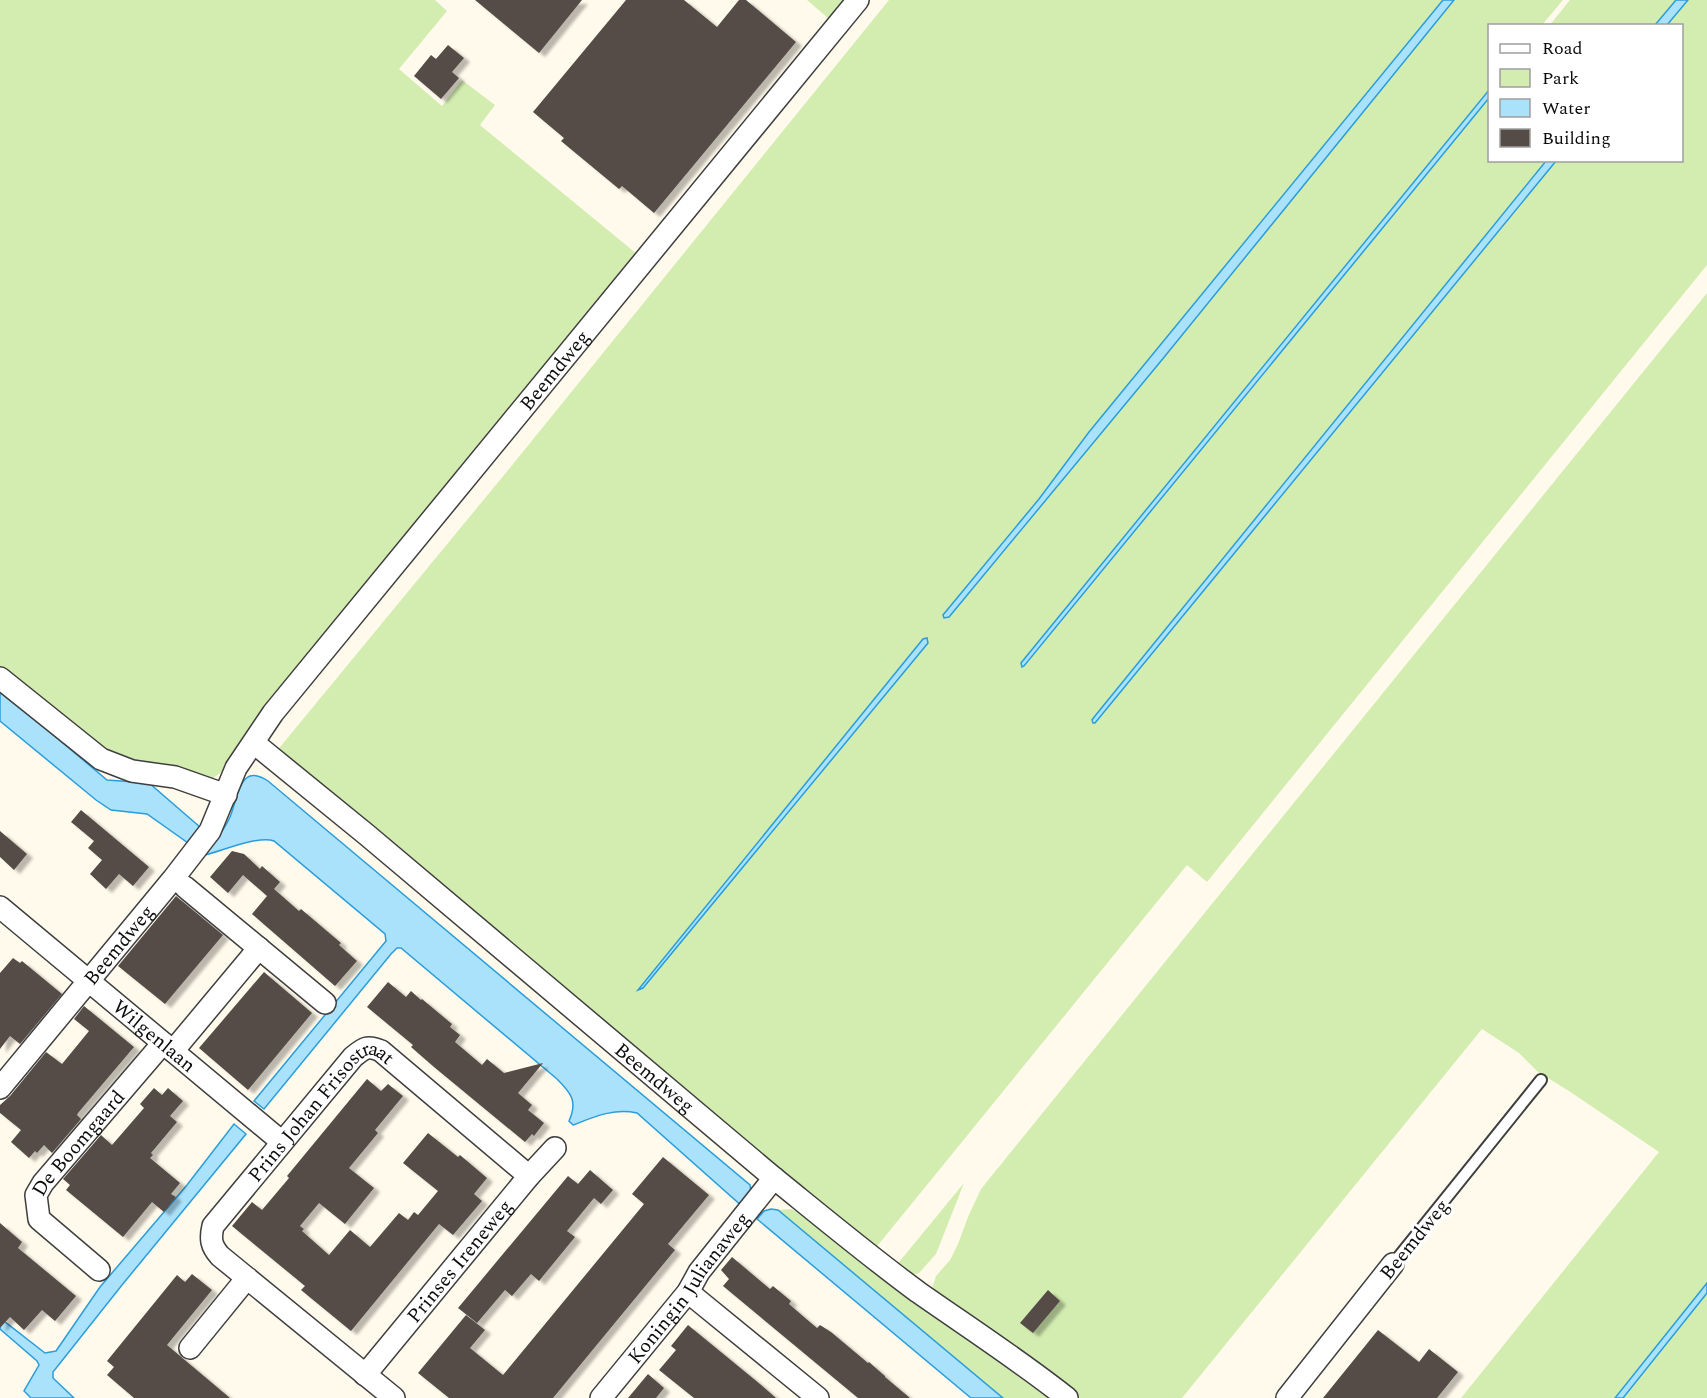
<svg xmlns="http://www.w3.org/2000/svg" width="1707" height="1398" viewBox="0 0 1707 1398" font-family="Spectral,serif">
	<style>
		.green { fill: #d3edb1; fill-rule: evenodd }
		.water { fill: #aae2fc; stroke: #2a9dda; stroke-width: 1.5 }
		.building { fill: #554c47; filter: url(#shadow) }
		.lines { fill: none; stroke-linecap: round; stroke-linejoin: round }
		.service-casing { stroke: #3f3f3f; stroke-width: 14 }
		.minor-casing { stroke: #3f3f3f; stroke-width: 24 }
		.service { stroke: #fff; stroke-width: 10 }
		.minor { stroke: #fff; stroke-width: 21 }
		.labels { text-anchor: middle; stroke-width: 6; stroke-linejoin: round; paint-order: stroke }
		.street-label { font-size: 20px; fill: #0c0c0c; stroke: #fff }
	</style>
	<defs>
		<filter id="shadow"><feDropShadow dx="6" dy="4" stdDeviation="1.5" flood-color="#0004"/></filter>
	</defs>
	<rect width="100%" height="100%" fill="#fffaeb"/>
	<g class="green">
		<path d="M0,0h435l12,11 -48,58 43,37 20,-26 33,25 -15,20 163,134 -389,476 -30,35 -12,9 -94,-12 -118,-99z"/>
		<path d="M807,0h47l-19,24z"/>
		<path d="M889,0h554l-354,432 -50,67 -96,116v1l6,1 212,-256 293,-361h109l-21,25 -52,1 -1,64 -468,573 3,3 465,-568 1,62 56,1 -451,555 -3,4 3,3 461,-562 126,-1v-134l-15,-1 21,-25h19v265l-500,617 -20,-17 -313,385 -603,-492 238,-289zM923,640l5,1v2l-285,345 -5,2z"/>
		<path d="M1570,0h106l-21,25 -106,1z"/>
		<path d="M1707,293v990l-92,115h-154l198,-246 -90,-61 -31,-19 -19,-19 -37,-24 -300,369h-108l-142,-109 4,-13 14,-16 8,-16 10,-27 13,-28z"/>
		<path d="M964,1183l-28,71 -17,19 -13,3 -11,-9z"/>
		<path d="M791,1209l15,7 55,47 196,135h-54l-225,-188z"/>
		<path d="M1707,1293v105h-84z"/>
	</g>
	<g class="water">
		<path d="M1443,0h11l-293,361 -212,256 -5,1 -1,-3 96,-116 50,-67z"/>
		<path d="M1676,0h12l-21,25h-12z"/>
		<path d="M1489,90v8l-465,568 -2,1 -1,-4z"/>
		<path d="M1546,161h10l-461,562h-2l-1,-3 3,-4z"/>
		<path d="M927,638l1,5 -285,345 -5,2 285,-351z"/>
		<path d="M0,690l107,90 42,3 66,57c7,-8 11,-14 15,-23 8,-18 9,-56 38,-36l482,404 1,7 -8,15 -106,-94c-24,-5 -43,4 -64,12l-4,-4c9,-20 2,-28 -12,-42l-156,-131h-4l-6,6 -127,155 -10,-8 132,-160 -1,-7 -111,-93c-15,-6 -52,10 -69,14l-58,-41 -36,-4 -15,-10 -96,-79z"/>
		<path d="M234,1124l12,10 -124,151 -69,87v6l21,20h-43l-7,-7 15,-26 -2,-4 -37,-32v-11l45,35 11,-2 44,-64 87,-102z"/>
		<path d="M771,1209l7,1 225,188h-32l-214,-179 7,-8z"/>
		<path d="M1707,1283v10l-84,105h-8z"/>
	</g>
	<g class="building">
		<path d="M475,0h107l-43,53z"/>
		<path d="M626,0h58l33,27 22,-27h7l50,42 -142,171 -32,-27 -3,3 -58,-48 3,-3 -31,-26z"/>
		<path d="M448,45l16,13 -12,14 7,6 -18,21 -27,-23 17,-21 5,4z"/>
		<path d="M81,810l68,57 -16,19 -14,-12 -13,15 -16,-15 12,-14 -14,-12 6,-7 -23,-19z"/>
		<path d="M0,831l27,23 -13,16 -14,-13z"/>
		<path d="M232,851l12,3 16,15 2,-3 18,16 -6,7 25,22 2,-2 40,34 -2,2 18,16 -22,25 -83,-72 15,-18 -24,-21 -15,18 -18,-16z"/>
		<path d="M176,896l47,39 -58,69 -47,-38z"/>
		<path d="M13,958l7,5 2,-2 40,33 -42,50 -10,-8 -10,13v-76z"/>
		<path d="M264,972l48,41 -64,77 -49,-42z"/>
		<path d="M388,982l18,15 5,-6 10,9 1,-1 30,25 -2,3 10,8 -5,7 27,23 5,-6 17,14 39,-10 -25,30 14,12 -4,5 16,13 -10,13 -2,-2 -7,8 -91,-75 -23,-20 2,-2 -46,-38z"/>
		<path d="M84,1006l50,41 -56,66 -1,2 4,4 -29,34 -8,-8 -7,8 -2,-2 -6,7 -18,-16 10,-12 -21,-17v-8l10,-9 36,-44 16,12 27,-33 -15,-12z"/>
		<path d="M367,1079l14,12 7,-7 15,12 -28,34 3,3 -29,35 25,20 -29,36 -26,-21 -19,23 4,3 -2,2 27,24 21,-25 20,17 29,-34 9,7 6,-8 4,3 20,-24 -35,-28 25,-30 30,24 2,-2 27,23 -13,16 8,7 -29,34 -14,-11 -88,107 -50,-41 4,-4 -73,-60 20,-24 10,8 27,-32 -2,-2z"/>
		<path d="M154,1088l8,7 6,-7 15,13 -13,15 7,6 -26,31 2,2 -3,3 30,25 -9,11 5,3 -12,15 -12,-10 -29,35 -57,-47 4,-5 -7,-6 38,-44 11,10 32,-37 -4,-4z"/>
		<path d="M663,1157l46,38 -41,49 7,6 -122,148h-104l-31,-25 48,-58 19,15 -15,18 33,27 141,-171 -12,-10z"/>
		<path d="M590,1170l23,20 -12,14 -7,-6 -27,33 8,6 -36,44 -8,-7 -19,22 -7,-6 -28,33 -19,-15 110,-132 10,8z"/>
		<path d="M0,1223l22,19 -4,6 58,48 -21,25 -13,-11 -18,20 -14,-13 -10,11z"/>
		<path d="M732,1257l38,32 3,-3 18,15 -2,3 15,13 13,11 3,-3 11,7 37,31 1,-1 9,8 7,6v1l25,21h-52l-135,-112 6,-7 -8,-9z"/>
		<path d="M192,1274l20,16 -45,55 63,53h-96l-27,-23 7,-8 -7,-6 70,-86 8,7z"/>
		<path d="M1048,1290l12,11 -27,32 -13,-10z"/>
		<path d="M688,1325l72,59 16,14h-82l-35,-28 17,-20 -5,-4z"/>
		<path d="M1378,1330l41,32 10,-13 29,23 -21,26h-114z"/>
		<path d="M648,1374l16,14 -8,10h-28z"/>
	</g>
	<g class="lines">
		<defs>
			<path id="service" d="M1393,1264l148,-184"/>
			<g id="minor">
				<path d="M0,678l101,81 31,12 43,6 51,18"/>
				<path id="s1" d="M254,743l113,92 407,343c47,38 95,78 144,114 50,35 101,68 149,106"/>
				<path d="M185,887l140,116"/>
				<path id="s2" d="M0,907l282,235"/>
				<path d="M173,1051l86,-103"/>
				<path id="s3" d="M0,1088l173,-209 37,-48 26,-63 37,-55 585,-713"/>
				<path id="s4" d="M99,1270l-60,-51 -3,-24 7,-12 120,-140"/>
				<path d="M688,1292l130,106"/>
				<path d="M190,1348l57,-70"/>
				<path id="s5" d="M365,1375l164,-199 26,-28"/>
				<path id="s6" d="M394,1398l-174,-142c-9,-10 -10,-17 -7,-30l140,-169c11,-9 14,-12 28,-6l148,125"/>
				<path id="s7" d="M601,1398l87,-106 11,-20 75,-94"/>
				<path d="M1287,1398l106,-134"/>
			</g>
		</defs>
		<use href="#service" class="service-casing"/>
		<use href="#minor" class="minor-casing"/>
		<use href="#service" class="service"/>
		<use href="#minor" class="minor"/>
	</g>
	<g class="labels">
		<g class="street-label">
			<text dy="7" stroke="none"><textPath href="#s3" startOffset="910">Beemdweg</textPath></text>
			<text dy="7" stroke="none"><textPath href="#s3" startOffset="186">Beemdweg</textPath></text>
			<text dy="7" stroke="none"><textPath href="#s2" startOffset="201">Wilgenlaan</textPath></text>
			<text dy="7" stroke="none"><textPath href="#s1" startOffset="522">Beemdweg</textPath></text>
			<text dy="7" stroke="none"><textPath href="#s6" startOffset="420">Prins Johan Frisostraat</textPath></text>
			<text dy="7" stroke="none"><textPath href="#s4" startOffset="170">De Boomgaard</textPath></text>
			<text transform="translate(1414 1239) rotate(-51)" y="7">Beemdweg</text>
			<text dy="7" stroke="none"><textPath href="#s5" startOffset="148">Prinses Ireneweg</textPath></text>
			<text dy="7" stroke="none"><textPath href="#s7" startOffset="141">Koningin Julianaweg</textPath></text>
		</g>
	</g>
	<rect x="1488" y="24" width="195" height="138" fill="#ffffff" stroke="#9e9e9e" stroke-width="1.5"/>
	<rect x="1500" y="44" width="30" height="9" fill="#ffffff" stroke="#9e9e9e" stroke-width="1.5"/>
	<text x="1542" y="54" font-size="18" fill="#0c0c0c">Road</text>
	<rect x="1500" y="69" width="30" height="18" fill="#d3edb1" stroke="#9e9e9e" stroke-width="1.5"/>
	<text x="1542" y="84" font-size="18" fill="#0c0c0c">Park</text>
	<rect x="1500" y="99" width="30" height="18" fill="#aae2fc" stroke="#9e9e9e" stroke-width="1.5"/>
	<text x="1542" y="114" font-size="18" fill="#0c0c0c">Water</text>
	<rect x="1500" y="129" width="30" height="18" fill="#554c47" stroke="#9e9e9e" stroke-width="1.5"/>
	<text x="1542" y="144" font-size="18" fill="#0c0c0c">Building</text>
</svg>
